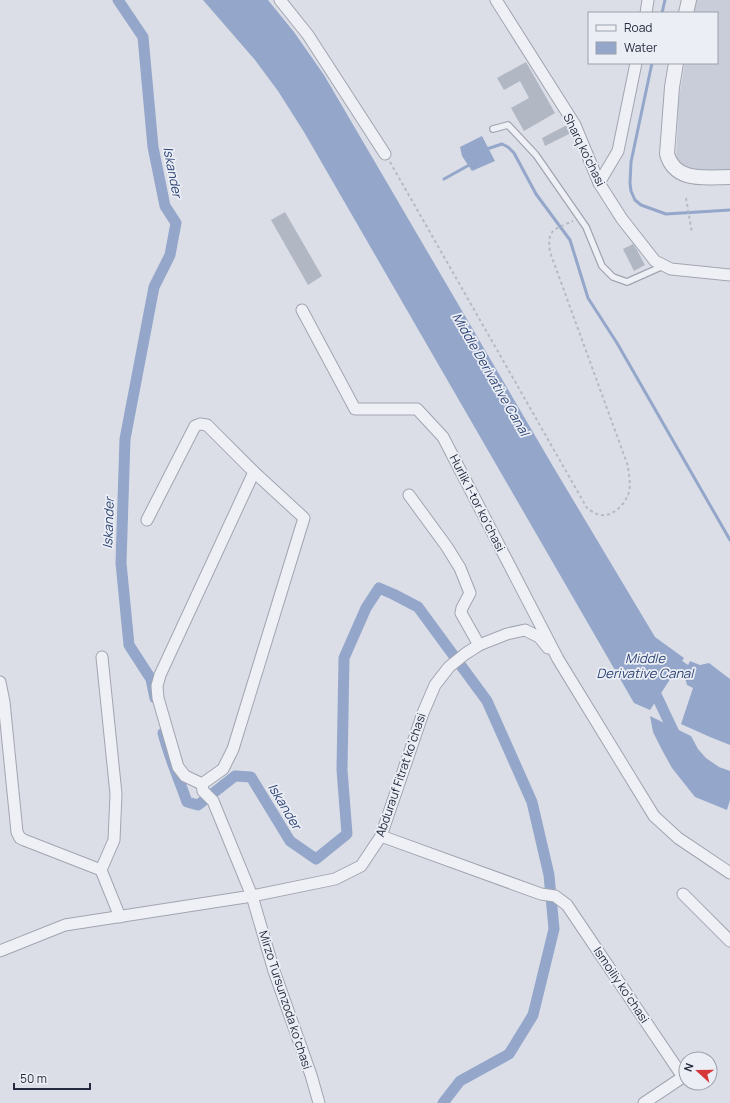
<svg xmlns="http://www.w3.org/2000/svg" width="730" height="1103" viewBox="0 0 730 1103" font-family="Manrope,sans-serif">
	<style>
		.built { fill: #c9cdd9 }
		.water { fill: #94a7ca }
		.lines { fill: none; stroke-linecap: round; stroke-linejoin: round }
		.stream { stroke: #94a7ca; stroke-width: 3 }
		.canal { stroke: #94a7ca; stroke-width: 11 }
		.building { fill: #b2b7c4 }
		.service-casing { stroke: #a1a5b1; stroke-width: 8 }
		.minor-casing { stroke: #a1a5b1; stroke-width: 13 }
		.tertiary-casing { stroke: #a1a5b1; stroke-width: 16 }
		.path { stroke: #b6b9c2; stroke-width: 2; stroke-dasharray: 3 3; stroke-linecap: butt }
		.service { stroke: #eef0f5; stroke-width: 5.5 }
		.minor { stroke: #eef0f5; stroke-width: 11 }
		.tertiary { stroke: #eef0f5; stroke-width: 14 }
		.labels { text-anchor: middle; stroke-width: 3.5; stroke-linejoin: round; paint-order: stroke }
		.street-label { font-size: 12px; fill: #252b3e; stroke: #ebeef5 }
		.water-label { font-size: 13px; font-style: italic; fill: #2d4474; stroke: #ebeef5 }
	</style>
	<rect width="100%" height="100%" fill="#dbdee7"/>
	<path class="built" d="M696,0h34v171l-39,-2 -15,-8 3,-63 6,-35h32v-50h-24z"/>
	<g class="water">
		<path d="M203,0h65l26,32 30,43 230,393 101,169 29,21 -34,52 -16,-7 -330,-571 -26,-41 -23,-31z"/>
		<path d="M482,136l13,25 -23,10 -10,-15 -2,-9z"/>
		<path d="M690,661l10,4 9,-2 21,16v66l-20,-8 -29,-13 12,-36 -6,-3 -3,-11z"/>
		<path d="M650,716l41,20 7,13 8,9 13,9 11,4v29l-3,10 -32,-13 -23,-29 -10,-18 -9,-18z"/>
	</g>
	<g class="lines">
		<g class="stream">
			<path d="M662,13l3,-13"/>
			<path d="M652,63l-21,99 -1,21 1,8 4,9 6,5 25,9 64,-4"/>
			<path d="M487,149l15,-5 6,3 6,6 22,41 34,46 18,58 29,45 113,197"/>
			<path d="M444,179l27,-15"/>
		</g>
		<g class="canal">
			<path d="M118,0l25,37 10,110 12,59 11,17 -6,32 -16,32 -29,152 -4,124 8,82 22,34 4,19"/>
			<path d="M667,657l30,21"/>
			<path d="M652,686l25,53"/>
			<path d="M163,733c6,24 16,46 24,69l11,3 37,-29 16,1 39,64 26,18 31,-25 -5,-64 2,-112 22,-50 13,-20 14,6 25,13 69,94 45,101 17,73 5,54 -21,86 -24,39 -49,27 -17,22"/>
		</g>
	</g>
	<g class="building">
		<path d="M526,62l29,51 -31,18 -13,-23 18,-10 -9,-17 -16,9 -7,-12z"/>
		<path d="M567,125l4,8 -26,13 -3,-8z"/>
		<path d="M285,212l37,64 -14,9 -37,-65z"/>
		<path d="M633,244l4,6 8,15 -11,6 -11,-22z"/>
	</g>
	<g class="lines">
		<defs>
			<path id="service" d="M493,129l15,-4 28,30 50,72 16,39 11,11 14,5 36,-16"/>
			<g id="minor">
				<path d="M280,0l28,35 77,119"/>
				<path d="M496,0l79,125 24,58 23,36 33,42 16,8 59,6"/>
				<path d="M646,13l2,-13"/>
				<path d="M599,183l19,-32 18,-88"/>
				<path d="M302,310l53,99h62l26,28 115,222 96,157 24,22 52,35"/>
				<path d="M409,495l38,52 13,21 10,25 -8,15 -1,5 18,32"/>
				<path d="M147,520l48,-94 5,-2 7,1 47,47 50,46 -71,231 -10,20 -21,15 1,7 10,10 39,95 22,75 37,104 8,28"/>
				<path d="M0,682l4,20 13,130 3,6 4,2 77,30 19,47"/>
				<path d="M202,784l-17,-8 -7,-9 -20,-69 -1,-12 3,-11 94,-203"/>
				<path d="M381,836l160,58 14,2 12,9 116,172 -39,26"/>
				<path d="M101,870l13,-30 2,-46 -14,-137"/>
				<path d="M683,894l47,47"/>
				<path d="M0,951l65,-26 187,-29 83,-17 26,-13 20,-30 42,-123 12,-28 14,-18 16,-13 14,-9 28,-11 18,-4 14,7 9,11"/>
			</g>
			<g id="tertiary">
				<path d="M686,13l3,-13"/>
				<path d="M676,63l-4,24 -5,67c8,29 39,23 63,23"/>
			</g>
		</defs>
		<use href="#service" class="service-casing"/>
		<use href="#minor" class="minor-casing"/>
		<use href="#tertiary" class="tertiary-casing"/>
		<g class="path">
			<path d="M390,162l197,346c3,2 7,5 10,6 12,5 25,-6 30,-17 5,-9 2,-21 1,-31l-78,-214c-3,-23 3,-22 23,-31"/>
			<path d="M686,198l6,35"/>
		</g>
		<use href="#service" class="service"/>
		<use href="#minor" class="minor"/>
		<use href="#tertiary" class="tertiary"/>
	</g>
	<g class="labels">
		<g class="street-label">
			<text transform="translate(584 150) rotate(64)" y="4">Sharq ko'chasi</text>
			<text transform="translate(477 503) rotate(63)" y="4">Hurlik 1-tor ko‘chasi</text>
			<text transform="translate(401 775) rotate(-71)" y="4">Abdurauf Fitrat ko‘chasi</text>
			<text transform="translate(621 985) rotate(56)" y="4">Ismoiliy ko‘chasi</text>
			<text transform="translate(285 1000) rotate(72)" y="4">Mirzo Tursunzoda ko‘chasi</text>
		</g>
		<g class="water-label">
			<text transform="translate(173 172) rotate(79)" y="5">Iskander</text>
			<text transform="translate(491 374) rotate(60)" y="5">Middle Derivative Canal</text>
			<text transform="translate(108 523) rotate(-88)" y="5">Iskander</text>
			<text x="645" y="663">Middle<tspan x="645" dy="15">Derivative Canal</tspan></text>
			<text transform="translate(285 806) rotate(59)" y="5">Iskander</text>
		</g>
	</g>
	<rect x="588" y="12" width="130" height="52" fill="#ebeef5" stroke="#9ca0ac"/>
	<rect x="596" y="25" width="20" height="6" fill="#eef0f5" stroke="#9ca0ac"/>
	<text x="624" y="32" font-size="12" fill="#252b3e">Road</text>
	<rect x="596" y="42" width="20" height="12" fill="#94a7ca" stroke="#9ca0ac"/>
	<text x="624" y="52" font-size="12" fill="#252b3e">Water</text>
	<g transform="translate(698 1071) rotate(291)"><circle r="19" fill="#ebeef5" stroke="#9ca0ac"/>
	<path d="M0-3L7 15L0 10L-7 15Z" fill="#d5373b"/>
	<text y="-6" font-size="11" font-weight="bold" text-anchor="middle" fill="#252b3e">N</text>
	</g>
	<path d="M14 1083v6h76v-6" fill="none" stroke="#252b3e" stroke-width="2"/>
	<text x="20" y="1083" font-size="12" fill="#252b3e" stroke="#ebeef5" stroke-width="3" paint-order="stroke">50 m</text>
</svg>
